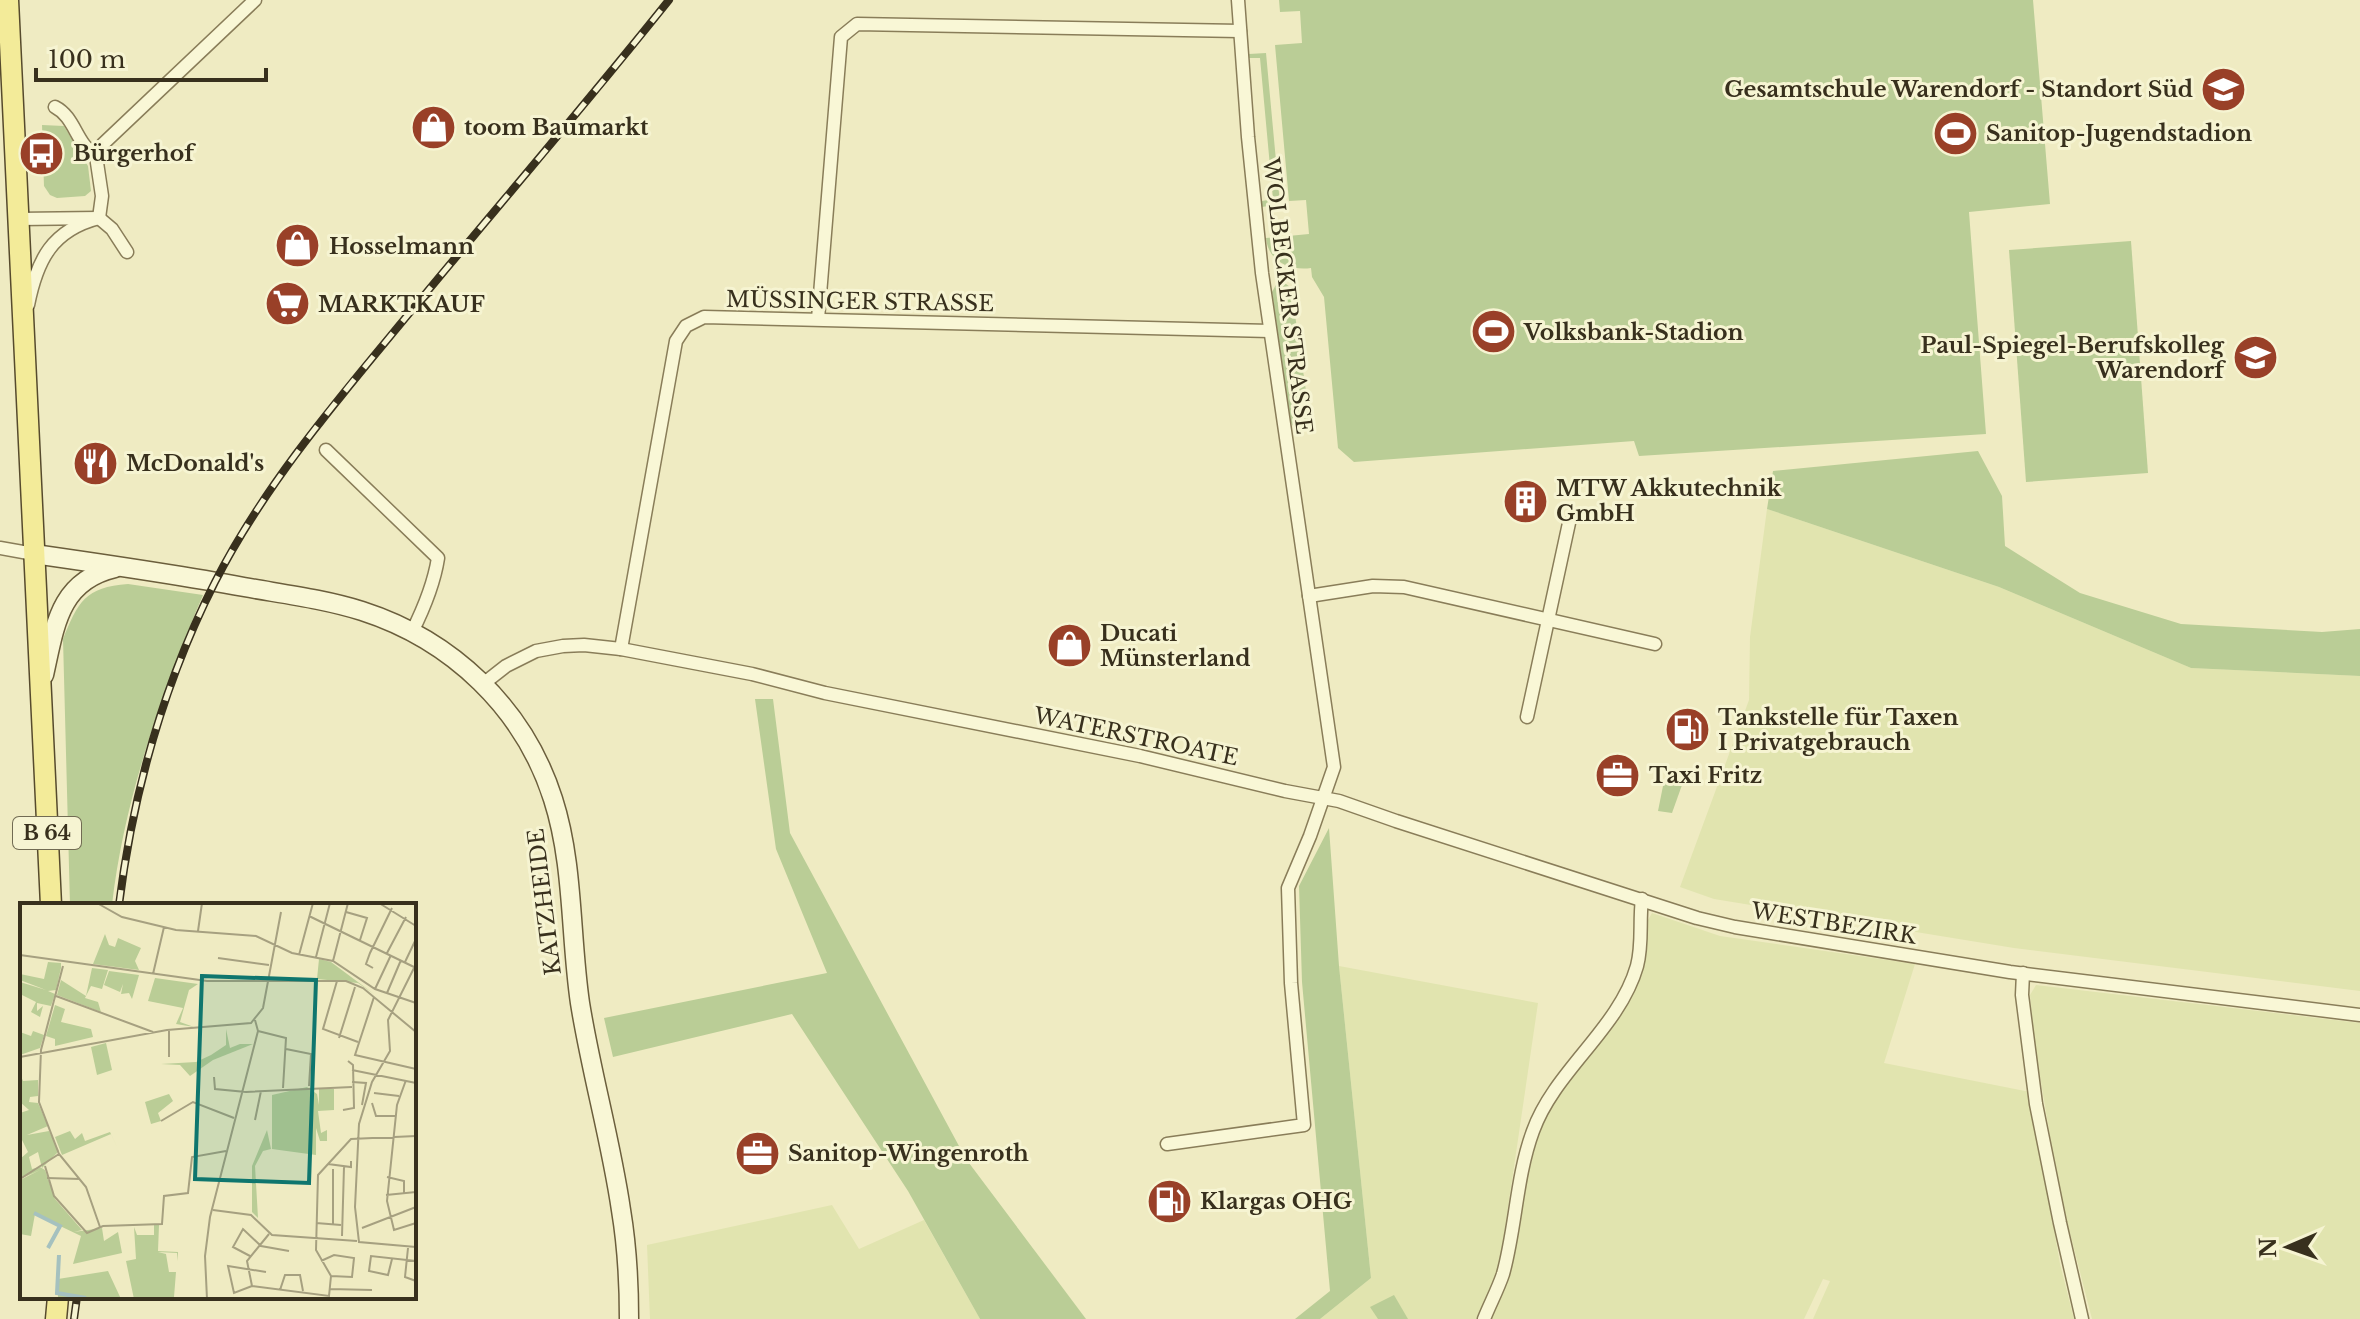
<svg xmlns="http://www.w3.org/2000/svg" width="2360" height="1319" viewBox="0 0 2360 1319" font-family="'Libre Baskerville',serif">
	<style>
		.farmland { fill: #e1e4af }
		.green { fill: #bacd96 }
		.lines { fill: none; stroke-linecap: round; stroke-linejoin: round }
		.street-casing { stroke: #897d59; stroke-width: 15 }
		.secondary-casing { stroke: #6b5e3c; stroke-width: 21 }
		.primary-casing { stroke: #564a2d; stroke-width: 23 }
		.street { stroke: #f9f7d6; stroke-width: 12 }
		.secondary { stroke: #f9f7d6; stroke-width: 18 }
		.primary { stroke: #f3eb99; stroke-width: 20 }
		.rail-casing { stroke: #38301d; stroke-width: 8 }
		.rail { stroke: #f6f4d2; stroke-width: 5; stroke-dasharray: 15; stroke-linecap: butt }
		.labels { text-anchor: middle; stroke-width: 6; stroke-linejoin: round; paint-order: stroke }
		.shield { fill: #f6f4d2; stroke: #716b53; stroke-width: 2 }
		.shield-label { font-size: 20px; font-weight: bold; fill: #38301d }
		.poi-label { font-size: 22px; font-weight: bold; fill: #38301d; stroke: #f6f4d2; text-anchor: start }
		.street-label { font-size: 22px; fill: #38301d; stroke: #f6f4d2 }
		.inset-river { fill: none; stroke: #a5c1bf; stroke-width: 4 }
		.inset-road { fill: none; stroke: #a6a080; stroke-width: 2 }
		.view { fill: #0f766e; fill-opacity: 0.15; stroke: #0f766e; stroke-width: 4 }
		.inset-edge { fill: none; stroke: #38301d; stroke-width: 4 }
	</style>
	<rect width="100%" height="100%" fill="#efebc2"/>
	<g class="farmland">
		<path d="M1767,509l232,78 192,81 169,8v315l-346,-43 -300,-49 -34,-12 69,-187 1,-63z"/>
		<path d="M1652,913l68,23 195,28 -31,99 146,29 30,172 14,55h-261l17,-38 -7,-2 -19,40h-315l21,-45 11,-68 15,-65 12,-33 86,-117 10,-33 4,-38z"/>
		<path d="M1339,966l199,37 -40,273 -18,43h-160l51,-41z"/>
		<path d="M2036,985l324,38v296h-268l-33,-129 -24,-144 -5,-51z"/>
		<path d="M832,1205l27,44 65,-29 56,99h-330l-3,-74z"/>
	</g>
	<g class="green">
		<path d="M1279,0h754l17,204 -81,8 17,222 -347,22 -5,-15 -280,21 -16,-14 -14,-151 -12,-20 -1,-9c-22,3 -43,-7 -45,-30l43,-4 -3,-34 -17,1 -14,-156 27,-2 -2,-32 -20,1z"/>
		<path d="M1266,53l14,151 -18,3v-6l11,-2 -13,-141h-11v-4z"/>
		<path d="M42,125l22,1 24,40 3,25 -6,5 -28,2 -7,-3 -6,-9z"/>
		<path d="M2131,241l17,232 -122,9 -17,-232z"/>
		<path d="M1282,281l8,6 2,7 17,118 -2,11 -8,6 -7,-4 -2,-5 -18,-128 5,-9z"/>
		<path d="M1978,451l24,45 3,50 75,47 101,31 141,8 38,-3v47l-169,-8 -192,-81 -232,-78 6,-38z"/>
		<path d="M128,584l75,11c-41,97 -79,204 -91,310h-42l-7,-266c15,-37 22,-52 65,-55z"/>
		<path d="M755,699h18l17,134 176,326 120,160h-106l-72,-128 -116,-177 -179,43 -9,-39 223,-45 -51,-124z"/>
		<path d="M1664,781l18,4 -10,28 -14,-2z"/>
		<path d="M1329,828l10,138 32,312 -51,41h-25l35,-28 -28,-309 -3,-96z"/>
		<path d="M1394,1295l14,24h-30l-8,-12z"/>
	</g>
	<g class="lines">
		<defs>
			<g id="street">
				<path d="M55,107c20,10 21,37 41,49l6,40 -3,22"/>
				<path d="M96,156l7,-12 152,-144"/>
				<path d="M19,219l80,-1 13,11 15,23"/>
				<path d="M28,305c9,-45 24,-75 71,-87"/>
				<path d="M818,319l23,-282 16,-13 383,7"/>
				<path d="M326,450l112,108c-4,26 -14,50 -26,74"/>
				<path d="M0,548l34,6"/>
				<path d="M1309,596l64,-10 31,1 251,57"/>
				<path d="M621,649l55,-308 10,-15 18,-9 566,14"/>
				<path d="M483,684l23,-18 30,-15 27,-5 21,-1 37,4 131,25 73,19 315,63 145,35 54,10 57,20 301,97 38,9 275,45 350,43"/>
				<path d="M1527,717l42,-194"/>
				<path d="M2023,973l-1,22 14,109 24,119 22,96"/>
				<path d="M1167,1144l137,-19 -13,-142 -3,-95 22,-52 24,-69 -72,-494 -14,-136 -10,-137"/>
				<path d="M1484,1319c6,-15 14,-30 19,-45 13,-47 13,-97 30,-143 22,-61 86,-102 104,-165 6,-22 2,-45 5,-67"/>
			</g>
			<g id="secondary">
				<path d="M34,554c70,10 140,20 210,33 39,7 80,12 118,24 90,29 162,97 191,188 21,65 17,136 27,204 11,69 31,138 41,207 6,36 8,73 8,109"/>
				<path d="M44,675c11,-49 15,-94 71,-107"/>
			</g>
			<g id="primary">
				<path d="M8,0l43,905"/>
				<path d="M56,1319l2,-22"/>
			</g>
		</defs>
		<use href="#street" class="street-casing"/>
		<use href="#secondary" class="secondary-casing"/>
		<use href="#primary" class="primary-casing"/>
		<use href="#street" class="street"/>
		<use href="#secondary" class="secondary"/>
		<use href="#primary" class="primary"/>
		<defs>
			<g id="rail">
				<path d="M119,905c14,-113 45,-222 96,-323 49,-96 119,-178 187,-260 89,-108 180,-213 267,-322"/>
				<path d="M74,1319l3,-22"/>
			</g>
		</defs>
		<use href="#rail" class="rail-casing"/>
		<use href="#rail" class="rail"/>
	</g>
	<defs>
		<symbol id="school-disc" viewBox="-11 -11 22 22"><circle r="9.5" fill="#994028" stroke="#f6f4d2"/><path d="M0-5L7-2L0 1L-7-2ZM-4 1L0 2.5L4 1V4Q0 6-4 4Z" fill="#fff"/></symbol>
		<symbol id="shop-disc" viewBox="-11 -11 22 22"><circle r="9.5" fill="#994028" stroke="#f6f4d2"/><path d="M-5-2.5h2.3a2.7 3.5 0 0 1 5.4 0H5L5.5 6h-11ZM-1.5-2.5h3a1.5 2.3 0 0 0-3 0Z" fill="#fff"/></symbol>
		<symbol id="stadium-disc" viewBox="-11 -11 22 22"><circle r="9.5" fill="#994028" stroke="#f6f4d2"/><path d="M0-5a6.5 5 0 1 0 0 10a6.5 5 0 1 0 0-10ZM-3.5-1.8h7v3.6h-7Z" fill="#fff"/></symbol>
		<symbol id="bus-disc" viewBox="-11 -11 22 22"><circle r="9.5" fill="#994028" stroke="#f6f4d2"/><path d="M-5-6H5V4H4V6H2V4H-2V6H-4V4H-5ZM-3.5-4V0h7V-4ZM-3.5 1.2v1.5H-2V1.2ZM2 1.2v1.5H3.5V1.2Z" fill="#fff"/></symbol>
		<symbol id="supermarket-disc" viewBox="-11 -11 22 22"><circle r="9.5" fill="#994028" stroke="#f6f4d2"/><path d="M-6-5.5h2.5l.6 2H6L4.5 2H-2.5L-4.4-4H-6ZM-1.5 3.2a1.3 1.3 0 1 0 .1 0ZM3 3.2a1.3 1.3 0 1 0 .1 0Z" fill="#fff"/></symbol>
		<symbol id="restaurant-disc" viewBox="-11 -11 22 22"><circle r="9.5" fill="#994028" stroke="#f6f4d2"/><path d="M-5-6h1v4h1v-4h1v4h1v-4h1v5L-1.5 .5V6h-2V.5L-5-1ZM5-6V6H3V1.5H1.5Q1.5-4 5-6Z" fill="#fff"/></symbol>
		<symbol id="building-disc" viewBox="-11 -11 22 22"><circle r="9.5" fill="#994028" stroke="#f6f4d2"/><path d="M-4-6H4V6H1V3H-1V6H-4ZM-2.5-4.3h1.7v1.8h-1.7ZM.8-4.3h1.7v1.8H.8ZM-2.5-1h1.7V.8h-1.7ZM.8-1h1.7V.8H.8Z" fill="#fff"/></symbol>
		<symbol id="fuel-disc" viewBox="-11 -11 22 22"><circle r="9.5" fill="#994028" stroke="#f6f4d2"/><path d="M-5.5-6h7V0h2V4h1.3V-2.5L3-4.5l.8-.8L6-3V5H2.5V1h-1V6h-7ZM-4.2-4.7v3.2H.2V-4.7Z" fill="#fff"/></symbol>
		<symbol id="office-disc" viewBox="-11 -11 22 22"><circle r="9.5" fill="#994028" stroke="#f6f4d2"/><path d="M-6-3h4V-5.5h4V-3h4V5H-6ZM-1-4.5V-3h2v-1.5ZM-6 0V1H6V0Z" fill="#fff"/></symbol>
	</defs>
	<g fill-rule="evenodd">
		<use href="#school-disc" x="2198" y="64" width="51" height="51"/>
		<use href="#shop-disc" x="408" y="102" width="51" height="51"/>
		<use href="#stadium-disc" x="1930" y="108" width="51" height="51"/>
		<use href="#bus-disc" x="16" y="128" width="51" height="51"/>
		<use href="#shop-disc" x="272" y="220" width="51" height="51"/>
		<use href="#supermarket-disc" x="262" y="278" width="51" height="51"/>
		<use href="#stadium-disc" x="1468" y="306" width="51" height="51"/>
		<use href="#school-disc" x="2230" y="332" width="51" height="51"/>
		<use href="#restaurant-disc" x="70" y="438" width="51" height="51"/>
		<use href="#building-disc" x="1500" y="476" width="51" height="51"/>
		<use href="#shop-disc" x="1044" y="620" width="51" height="51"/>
		<use href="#fuel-disc" x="1662" y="704" width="51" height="51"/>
		<use href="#office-disc" x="1592" y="750" width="51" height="51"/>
		<use href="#office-disc" x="732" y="1128" width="51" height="51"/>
		<use href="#fuel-disc" x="1144" y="1176" width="51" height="51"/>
	</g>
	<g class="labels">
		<rect class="shield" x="13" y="817" width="68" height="32" rx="6"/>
		<g class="shield-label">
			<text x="47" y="840">B 64</text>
		</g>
		<g class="poi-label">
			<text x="2193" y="97" text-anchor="end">Gesamtschule Warendorf - Standort Süd</text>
			<text x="464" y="135">toom Baumarkt</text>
			<text x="1986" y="141">Sanitop-Jugendstadion</text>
			<text x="73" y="161">Bürgerhof</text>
			<text x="329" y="254">Hosselmann</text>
			<text x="318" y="312">MARKTKAUF</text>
			<text x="1524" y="340">Volksbank-Stadion</text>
			<text x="2224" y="353" text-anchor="end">Paul-Spiegel-Berufskolleg<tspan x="2224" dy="25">Warendorf</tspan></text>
			<text x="126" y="471">McDonald's</text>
			<text x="1556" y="496">MTW Akkutechnik<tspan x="1556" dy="25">GmbH</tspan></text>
			<text x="1100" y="641">Ducati<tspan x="1100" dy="25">Münsterland</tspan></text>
			<text x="1718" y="725">Tankstelle für Taxen<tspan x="1718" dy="25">I Privatgebrauch</tspan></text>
			<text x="1649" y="783">Taxi Fritz</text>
			<text x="788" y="1161">Sanitop-Wingenroth</text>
			<text x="1200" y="1209">Klargas OHG</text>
		</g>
		<g class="street-label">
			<text transform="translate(1288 296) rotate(83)" y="8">WOLBECKER STRASSE</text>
			<text transform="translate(860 301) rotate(1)" y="8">MÜSSINGER STRASSE</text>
			<text transform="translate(1136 736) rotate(12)" y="8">WATERSTROATE</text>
			<text transform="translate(544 902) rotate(-97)" y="8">KATZHEIDE</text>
			<text transform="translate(1834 923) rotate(9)" y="8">WESTBEZIRK</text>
		</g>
	</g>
	<g transform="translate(20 903)">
		<rect width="396" height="396" fill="#efebc2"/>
		<path d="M85,31l4,11 6,2 3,-9 23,10 -6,13 4,9 -46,-6zM299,56l12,3 43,32 -16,-11 -41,-4zM28,59l13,1v5l-5,22 -8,1 7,3 -4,12 -14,-3v8l6,-5 -3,11 -9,-5 5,-10 -16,-8v-12l26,8 -26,-10v-6l24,5zM72,65l16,2 -6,19 -11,-3 -6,12 13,4 3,10 -44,-17 4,-15 25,16zM89,68l30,4 -7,24 -3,-6 -8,1 2,-10 -3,8 -16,-7zM135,75l43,6 -9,6 -9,32 14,5 -18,-3 7,-16 -35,-7zM35,102l10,4 -4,13 30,7 2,8 -38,9v-7l-9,-3zM206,126l4,19 10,-4h13l-40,16 -23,16 -10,-11 -19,-1 35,-2 15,-7 15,-10zM13,128l11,4 -4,13 -20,7v-23l11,4zM86,140l6,27 -15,5 -6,-28zM0,171l3,7 15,-1v16l-8,1 -1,5 9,1 10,23 -21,9 22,-4 10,20 -17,17 -4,-16 -9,5 3,12 8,-2 5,3 10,29 27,31 -8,2 28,-4 2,13 14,-9 4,21 -49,11 8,-28 -46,-22 -4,22 -11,-2v-54l20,-10 -20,9v-20l8,-7 -8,-16v-23l9,-3 -9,-8zM287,184l10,7 2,11v-16h15v21l-16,1 3,22 6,-3v11h-7l-4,-13v27l-44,-6v-54zM149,191l4,7 -15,12 3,8 -10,3 -6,-22zM247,227l4,19 -8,2 -8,15 3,52 -6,-6v-46zM50,228l5,8 7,-6 3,8 25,-9 9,19 -8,-17 -49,21 -7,-18zM134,322h5l-1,26 20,1v9l-1,-8 -19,-1 8,2 3,18h7l-2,25 -40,2 -8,-38 10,-2 -2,-32 3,8h17zM88,368l13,28h-63v-20z" fill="#bacd96"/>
		<path class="inset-river" d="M14,310l26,13 -12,22M39,352l-2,38 29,5"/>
		<path class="inset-road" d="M77,0l25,14 54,13 80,6 36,17 41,8 42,28 41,14M359,0l37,23M326,9l21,6 -7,22M289,13l105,51M178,28l4,-28M367,50l19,-36M0,52l187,26h139l17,7 53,44M279,52l14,-52M296,54l14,-54M198,55l51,7M313,58l15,-58M385,59l11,-23M396,61l-28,56 2,31 -18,31 -13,42 -4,83 4,35 57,5M43,63l-22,84 -2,52 20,52 27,33 14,40M353,65l-7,-4 4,-11 22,-45M133,71l11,-47M317,78l-14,48 35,13M355,86l16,-34M367,90l14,-33M36,93l97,36M354,94l-19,58 61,14M149,126v28M238,128l28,7 -3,50M319,135l16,-51M266,146l25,5 -2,32M0,154l147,-27 84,-7 12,-15 18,-96M332,167l64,13M194,174l1,12 31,3 106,-5M386,177l-9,25 -10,96 7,29 22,-7M332,179l14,1 -4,22M354,190l25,3M352,200l4,13h20M323,207l11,-2 -1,-43 -5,-4M235,217l6,-29M141,218l32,-19 41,16M308,261l23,3v-6M25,263l9,30 33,37 16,-7 59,-2 2,-28 24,-3 4,-36 34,-6M367,274l17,4v12M27,275l33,1M0,276l39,-25M366,292l30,-3M193,307l38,5 21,20 85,6M296,320l25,2M313,321v-55M342,325l54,-21M249,331l-22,27 5,25 77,10 2,-20 -15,-26 2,-75 33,-36 65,-3M322,333l2,-69M388,345l-3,29 11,4M230,353l-17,-9 10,-18 18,17 28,5M372,356l-4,16 -19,-4 2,-15 45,5M301,358l13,-6 20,3 -2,19 -21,-1M232,383l-18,7 -6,-27 38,6M310,386l42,1M260,387l5,-15h15l3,16M187,396l-2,-43 5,-39 48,-186 -3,-11"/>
		<path class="view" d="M182,73l114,4 -7,203 -114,-4z"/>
		<rect width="396" height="396" class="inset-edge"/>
	</g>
	<g transform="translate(2288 1247) rotate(268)" stroke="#f6f4d2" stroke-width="6" paint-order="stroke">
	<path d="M0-6L14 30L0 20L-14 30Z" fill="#38301d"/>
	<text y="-12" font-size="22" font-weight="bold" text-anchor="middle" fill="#38301d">N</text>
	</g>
	<path d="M36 68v12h230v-12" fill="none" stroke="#38301d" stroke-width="4"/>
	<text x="48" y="68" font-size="24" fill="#38301d" stroke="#f6f4d2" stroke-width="6" paint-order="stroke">100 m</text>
</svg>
